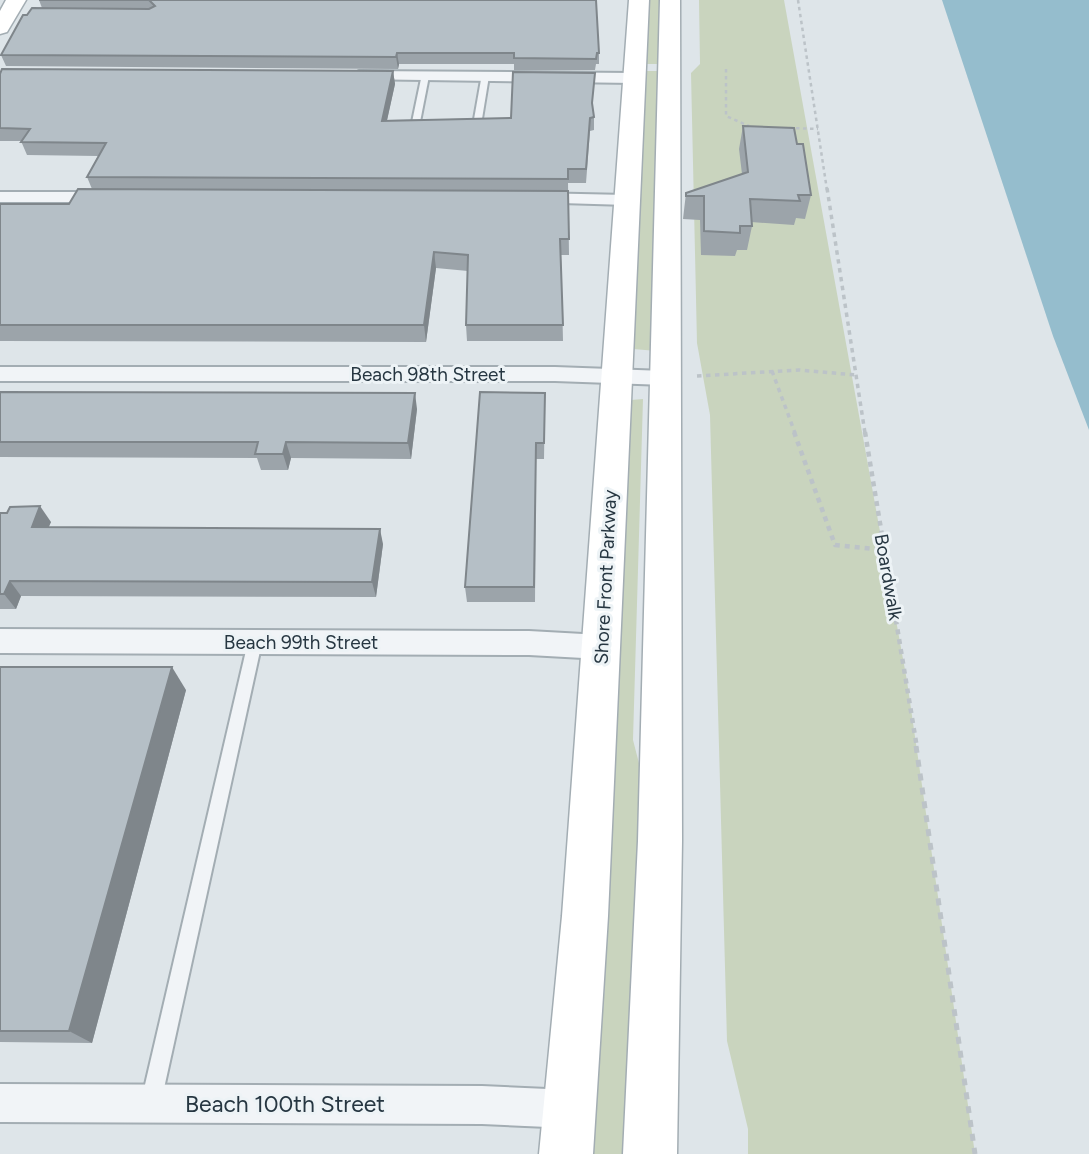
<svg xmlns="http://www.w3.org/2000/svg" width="1089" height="1154" viewBox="0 0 1089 1154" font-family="Figtree,sans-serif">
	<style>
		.green { fill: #c9d4be }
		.water { fill: #95bdcd }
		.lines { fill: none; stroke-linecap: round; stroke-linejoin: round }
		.lane-casing { stroke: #a3adb3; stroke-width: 4 }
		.street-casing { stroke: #a3adb3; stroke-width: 4 }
		.secondary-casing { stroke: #a3adb3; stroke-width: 3 }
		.path-far3 { stroke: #bcc3c8; stroke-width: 2.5; stroke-dasharray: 3.5 3.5; stroke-linecap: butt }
		.path-far2 { stroke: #bcc3c8; stroke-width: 3.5; stroke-dasharray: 4.5 4.5; stroke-linecap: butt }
		.path-far1 { stroke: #bcc3c8; stroke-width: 4.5; stroke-dasharray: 5 5; stroke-linecap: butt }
		.path { stroke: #bcc3c8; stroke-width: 5; stroke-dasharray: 7 7; stroke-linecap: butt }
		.lane { fill: #f1f4f7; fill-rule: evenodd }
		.street { fill: #f1f4f7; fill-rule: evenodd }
		.secondary { fill: #fff; fill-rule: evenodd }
		.wall { fill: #9ca4aa }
		.shaded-wall { fill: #7f868b }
		.building { fill: #b5bfc6; stroke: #7f868b; stroke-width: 2 }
		.labels { text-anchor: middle; stroke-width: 6; stroke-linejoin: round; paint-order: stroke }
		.street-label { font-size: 19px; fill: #263641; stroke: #edf3f6 }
		.near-street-label { font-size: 23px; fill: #263641; stroke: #edf3f6 }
	</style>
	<rect width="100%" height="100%" fill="#dee5e9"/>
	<g class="green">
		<path d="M650,0h15l-2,64h-18z"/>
		<path d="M699,0h85l123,681 68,473h-227v-25l-21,-88 -17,-626 -13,-72 -6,-270 9,-9z"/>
		<path d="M646,71h17l-6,280 -24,-2z"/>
		<path d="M643,399l-10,341 16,62 -11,352h-46l12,-156 27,-598z"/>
	</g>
	<path class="water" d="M942,0h147v430l-36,-94z"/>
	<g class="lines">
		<defs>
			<g id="lane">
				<path d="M422,74l7,2 -10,51 -4,3 -4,-3z"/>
				<path d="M482,74l7,2 -8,49 -4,3 -4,-3z"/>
				<path d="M255,636l5,2 2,4 -101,460 -3,7 -7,3 -7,-3 -3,-7 107,-460 2,-4z"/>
			</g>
			<g id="street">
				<path d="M359,71l275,2 8,5 -8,5 -280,-4 -3,-3z"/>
				<path d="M0,192h107l9,5 -9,5h-107z"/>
				<path d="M534,193l93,2 9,5 -9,5 -99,-3 -3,-4 3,-4z"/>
				<path d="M0,367h555l110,4 8,2 3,5 -3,5 -8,2 -110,-4h-555z"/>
				<path d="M0,629l529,2 72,4 10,4 4,8 -4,8 -10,4 -72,-4 -529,-2z"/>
				<path d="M0,1084l482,2 88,4 13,6 6,13 -6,13 -13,6 -88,-4 -482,-2z"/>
			</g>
			<g id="secondary">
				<path d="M6,0h20l-19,32 -7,2v-23z"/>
				<path d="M629,0h20l-41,916 -15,238h-54l23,-238z"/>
				<path d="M660,0h20l2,841 -5,313h-54l15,-313z"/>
			</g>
		</defs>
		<use href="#lane" class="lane-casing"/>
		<use href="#street" class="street-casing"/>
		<use href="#secondary" class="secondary-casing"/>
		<g class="path-far3">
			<path d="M798,0l29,190"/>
			<path d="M726,69v47l23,10"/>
			<path d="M789,128l29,1"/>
		</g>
		<g class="path-far2">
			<path d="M827,188l38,245"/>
			<path d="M772,371l23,62"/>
			<path d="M697,376l102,-6 57,5"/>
		</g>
		<g class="path-far1">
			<path d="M794,432l41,113 48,5"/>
			<path d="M865,432l52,316"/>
		</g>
		<path class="path" d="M916,746l59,408"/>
		<use href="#lane" class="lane"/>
		<use href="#street" class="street"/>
		<use href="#secondary" class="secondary"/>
	</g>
	<g class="wall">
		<path d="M39,0h557l3,53v11h-3l-1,6h-81v-6h-115l-1,5 -392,-3 -5,-11 26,-40 15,-7z"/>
		<path d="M393,71l2,13 -8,36 124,-2 84,-45 -3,32 2,12v13l-4,1 -4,52h-18l1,72h-8l2,86h-96l-1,-16 2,-54 -32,-3 -10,74 -426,-1v-137h69l23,-15 -5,-12 11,-21 -71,-1 -6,-14h-21v-67z"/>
		<path d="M743,126l54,18 14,51 -6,24 -9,-1 -2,7 -43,-3 1,4 -5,24h-10l-2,6 -34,-1 -1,-35 -17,-1 3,-26 56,-19 -3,-25z"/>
		<path d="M0,392l417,17 -6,50 -120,-1 -3,12h-27l-4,-12 -257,-1z"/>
		<path d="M545,393l-1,66h-8l-1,143h-68l-2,-15z"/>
		<path d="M0,513l51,9 -3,5 335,17 -7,53 -355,-1 -5,13h-16z"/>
		<path d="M0,667l186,23 -94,353 -92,-1z"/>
	</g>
	<g class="shaded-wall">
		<path d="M397,53l2,11 -1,5 -2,-12z"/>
		<path d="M393,71l2,13 -11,50 -2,-13z"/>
		<path d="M434,252l2,16 -10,74 -2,-17z"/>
		<path d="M415,393l2,16 -6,50 -3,-16z"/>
		<path d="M286,442l5,16 -3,12 -5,-16z"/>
		<path d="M40,506l11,16 -9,21 -10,-16z"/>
		<path d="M380,529l3,15 -7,53 -4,-15z"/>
		<path d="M10,581l11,15 -5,13 -12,-15z"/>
		<path d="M172,667l14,23 -94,353 -23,-12z"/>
	</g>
	<g class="building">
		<path d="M39,0h557l3,53h-2l-1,6 -82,-1v-5h-117l-1,4 -395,-2 22,-40h4l5,-7 117,1 6,-3 -6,-6z"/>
		<path d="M2,69l391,2 -11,50 129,-3 2,-46 82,1 -3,30 2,14 -4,1 -4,51h-18v10l-481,-2 19,-34 -85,-1 9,-13 -30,-1v-54z"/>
		<path d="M743,126l51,2 3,16h6l8,51h-13l2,6 -50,-2 2,27h-12v7l-36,-2v-35h-18v-3l62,-21z"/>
		<path d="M78,189l490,2 1,48h-9l3,86h-97l2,-70 -34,-3 -10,73h-424v-121h69z"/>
		<path d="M0,392l415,1 -7,50 -122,-1 -3,12h-28l3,-12h-258z"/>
		<path d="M480,392l65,1 -1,50h-8l-2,144h-69z"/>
		<path d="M40,506l-8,21 348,2 -8,53 -362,-1 -6,13h-4v-81h7l3,-6z"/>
		<path d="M0,667h172l-103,364h-69z"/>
	</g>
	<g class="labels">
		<g class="street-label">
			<text x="428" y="381">Beach 98th Street</text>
			<text transform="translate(605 577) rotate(-87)" y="7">Shore Front Parkway</text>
			<text transform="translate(889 577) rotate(80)" y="7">Boardwalk</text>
			<text x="301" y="649">Beach 99th Street</text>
		</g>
		<g class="near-street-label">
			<text x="285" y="1112">Beach 100th Street</text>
		</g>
	</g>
</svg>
